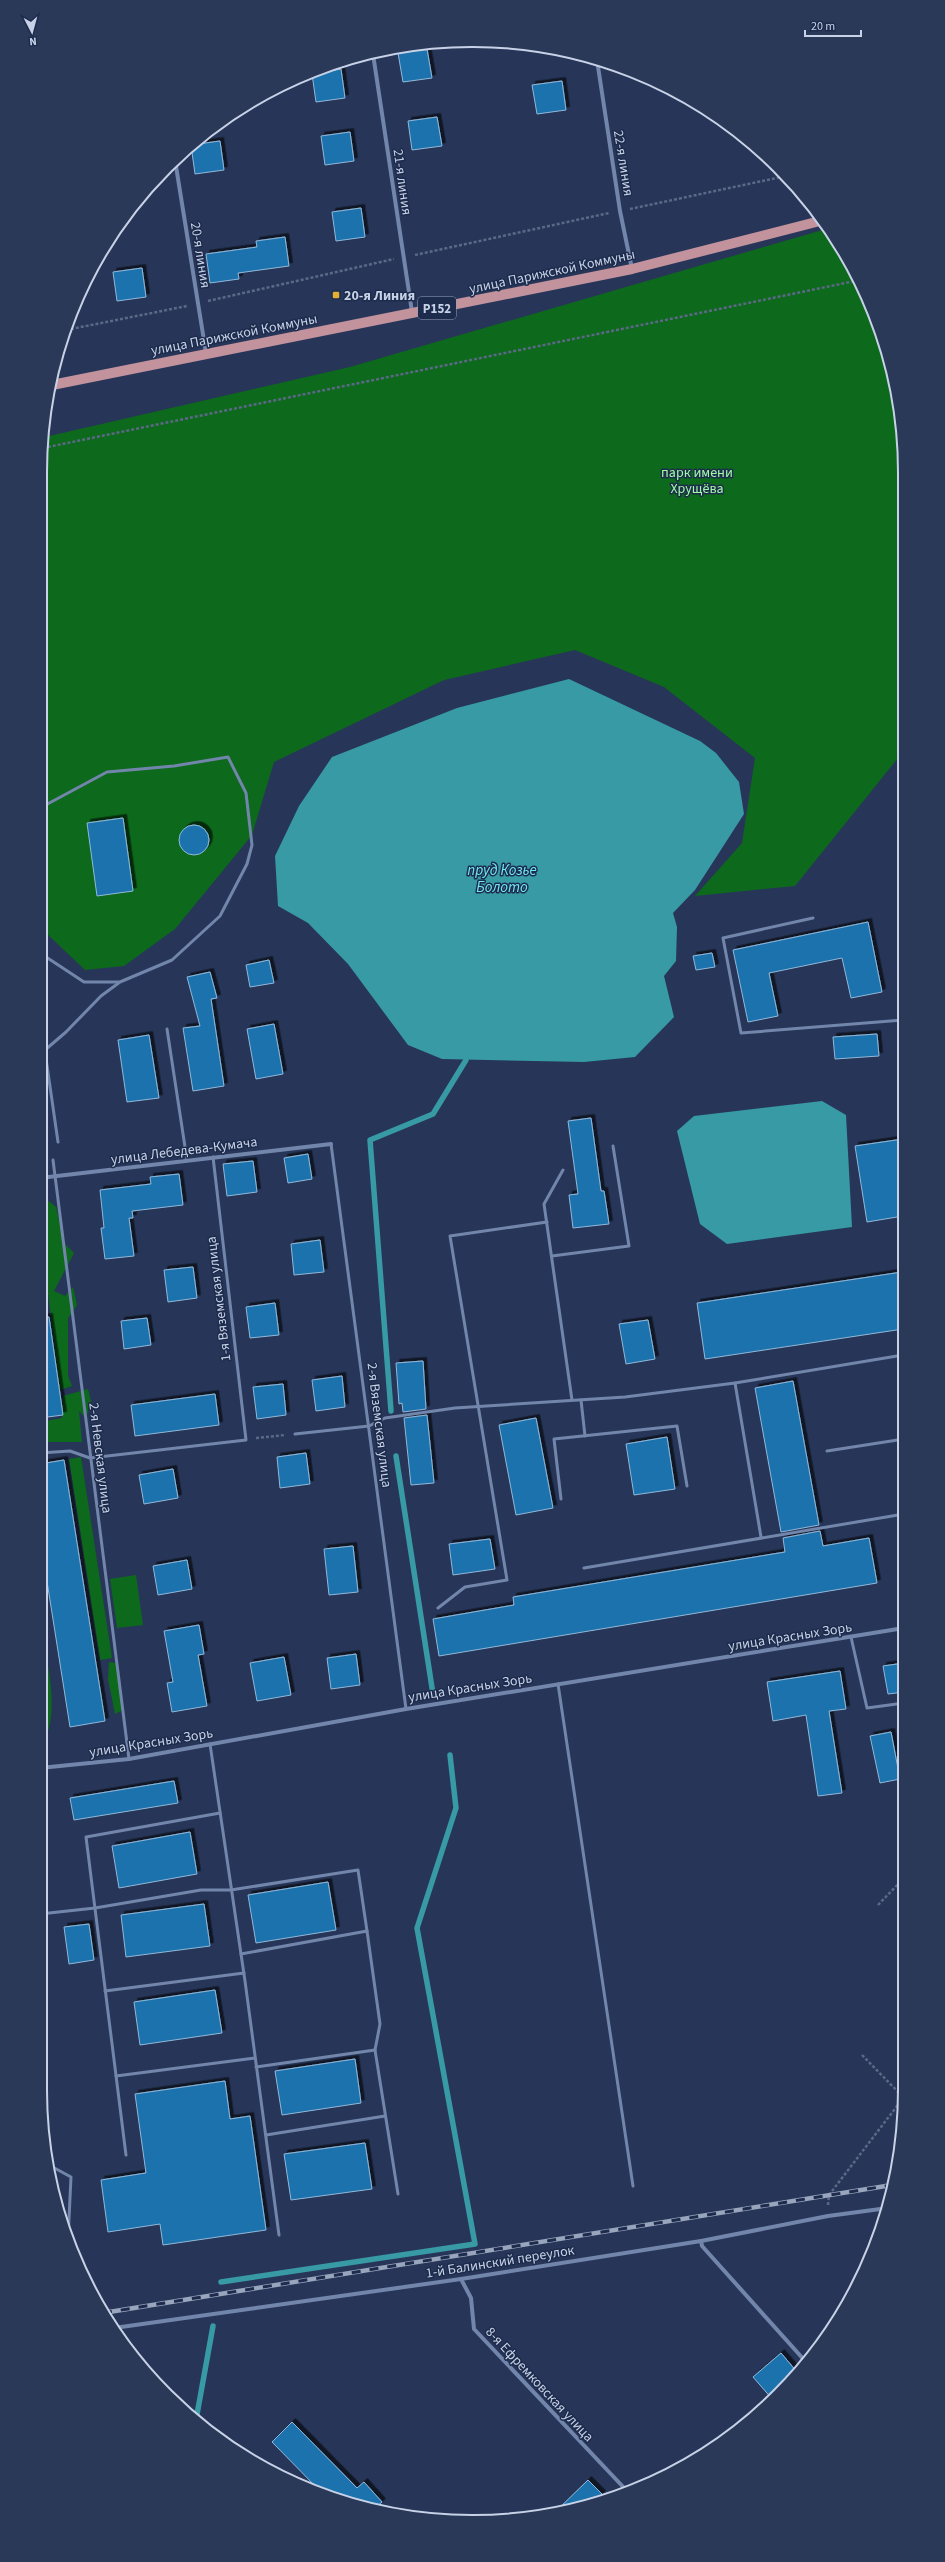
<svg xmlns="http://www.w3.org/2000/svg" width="945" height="2562" viewBox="0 0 945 2562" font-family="'Source Sans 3',sans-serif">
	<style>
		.green { fill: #0d691c }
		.water { fill: #379aa4 }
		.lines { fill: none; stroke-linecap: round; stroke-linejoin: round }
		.stream { stroke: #379aa4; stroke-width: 5.5 }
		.building { fill: #1b72ad; stroke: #91b8d9; filter: url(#shadow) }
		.path { stroke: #5b6886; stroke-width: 2.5; stroke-dasharray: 3 2; stroke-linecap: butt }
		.service { stroke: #7285ab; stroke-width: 3 }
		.minor { stroke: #7285ab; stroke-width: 4 }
		.primary { stroke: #c2929d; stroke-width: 10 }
		.rail-casing { stroke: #98a5bd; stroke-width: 4.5 }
		.rail { stroke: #1d2c4d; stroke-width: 3; stroke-dasharray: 9; stroke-linecap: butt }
		.poi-dot { fill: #e2af34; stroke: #1d2c4d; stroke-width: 1.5 }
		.labels { text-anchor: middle; stroke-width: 3; stroke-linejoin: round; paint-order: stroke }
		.shield { fill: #1d2c4d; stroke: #94a0b9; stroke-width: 1 }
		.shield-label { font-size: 13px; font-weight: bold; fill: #c7d2e7 }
		.street-label { font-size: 14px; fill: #c7d2e7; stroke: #1d2c4d }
		.poi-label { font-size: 14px; font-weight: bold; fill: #c7d2e7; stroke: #1d2c4d; text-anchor: start }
		.park-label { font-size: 14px; fill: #a2faa3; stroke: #1d2c4d }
		.water-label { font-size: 15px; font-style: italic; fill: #71e8f5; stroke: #1d2c4d }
		.rim { fill: none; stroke: #c7d2e7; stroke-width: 2 }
	</style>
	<defs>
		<filter id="shadow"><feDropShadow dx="3.5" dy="-3.5" stdDeviation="0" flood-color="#0009"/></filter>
	</defs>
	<rect width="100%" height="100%" fill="#273658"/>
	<g class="green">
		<path d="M826,229l34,52 30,79 11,56 1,337 -107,133 -100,10 47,-53 13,-85 -91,-71 -89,-37 -131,30 -170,82 -22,73 -77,94 -51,37 -39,4 -40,-38 -5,-20v-439l5,-36 305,-70z"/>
		<path d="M40,1194l16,13 9,37 9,9 -20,38 11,5 8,-9 4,18 -9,13v58l4,10 -12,4 -20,-161z"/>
		<path d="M88,1389l3,12 -5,17 -7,-7 3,31h-42v-20l22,-4 1,-22z"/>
		<path d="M81,1457l31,201 -12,2 -31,-201z"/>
		<path d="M136,1575l7,50 -26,3 -7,-49z"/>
		<path d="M40,1622c6,37 23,94 0,126z"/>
		<path d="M109,1662l7,1 7,47 -8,4 -7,-35z"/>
	</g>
	<g class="water">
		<path d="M569,679l131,62 16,12 23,29 5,32 -49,76 -22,23 4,14 -1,34 -12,15 10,41 -39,40 -51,5 -142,-3 -34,-14 -60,-81 -40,-41 -30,-17 -3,-50 24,-50 33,-49 125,-49z"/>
		<path d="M822,1101l24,14 6,112 -125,17 -27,-20 -23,-93 17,-15z"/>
	</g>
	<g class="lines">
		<g class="stream">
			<path d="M391,1411l-21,-271 63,-26 33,-54"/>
			<path d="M396,1456l37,238"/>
			<path d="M221,2282l254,-38 -58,-316 39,-120 -6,-53"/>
			<path d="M196,2420l17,-94"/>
		</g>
	</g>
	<g class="building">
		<path d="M427,49l5,29 -29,4 -5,-29z"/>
		<path d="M341,69l4,29 -29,4 -4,-28z"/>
		<path d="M562,81l4,29 -29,4 -5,-29z"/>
		<path d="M437,117l5,29 -30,4 -4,-29z"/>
		<path d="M350,132l4,29 -29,4 -4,-29z"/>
		<path d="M220,141l4,29 -29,4 -4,-29z"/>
		<path d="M361,208l4,29 -29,4 -4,-29z"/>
		<path d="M285,237l4,29 -51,7 1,6 -29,4 -4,-29 51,-7 -1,-6z"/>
		<path d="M142,268l4,29 -29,4 -4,-29z"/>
		<path d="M123,818l10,73 -36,5 -10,-73z"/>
		<circle cx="194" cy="840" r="15"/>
		<path d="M868,922l14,70 -31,6 -9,-40 -73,15 9,43 -30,6 -15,-72z"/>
		<path d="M712,953l3,14 -19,3 -3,-14z"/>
		<path d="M269,960l5,23 -24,4 -4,-22z"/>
		<path d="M210,972l7,26 -6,1 13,87 -31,5 -10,-63 17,-2 -13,-49z"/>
		<path d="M274,1024l9,50 -27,5 -9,-50z"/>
		<path d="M877,1034l2,22 -44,3 -2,-22z"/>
		<path d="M149,1035l10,63 -32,4 -9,-62z"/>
		<path d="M591,1118l10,73h3l5,33 -36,4 -4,-33 9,-1 -10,-73z"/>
		<path d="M903,1139v77l-36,6 -12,-76z"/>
		<path d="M308,1154l4,25 -24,4 -4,-25z"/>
		<path d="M253,1161l4,31 -30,4 -4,-32z"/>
		<path d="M179,1174l4,31 -51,6 1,7h-4l5,38 -29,3 -4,-31h3l-4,-38 51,-6 -1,-7z"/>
		<path d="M320,1240l4,32 -30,3 -3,-31z"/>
		<path d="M193,1267l4,31 -29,4 -4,-32z"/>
		<path d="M902,1272l1,57 -198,30 -8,-56z"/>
		<path d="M275,1303l4,32 -29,3 -4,-31z"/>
		<path d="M49,1317l14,98 -23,3v-100z"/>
		<path d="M147,1318l4,27 -27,4 -3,-28z"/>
		<path d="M648,1320l7,39 -29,5 -7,-40z"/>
		<path d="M423,1361l3,48 -23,3 -1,-9 -3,1 -3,-41z"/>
		<path d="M342,1376l3,31 -29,4 -4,-31z"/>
		<path d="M793,1381l26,144 -38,7 -26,-144z"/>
		<path d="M283,1384l3,31 -29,4 -4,-32z"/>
		<path d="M215,1394l4,31 -84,11 -4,-31z"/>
		<path d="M427,1415l7,68 -23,2 -7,-67z"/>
		<path d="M536,1418l17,90 -37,7 -17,-90z"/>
		<path d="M667,1437l8,52 -41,6 -8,-51z"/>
		<path d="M306,1453l4,31 -30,4 -3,-31z"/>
		<path d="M64,1460l41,261 -35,6 -30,-190v-73z"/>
		<path d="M173,1469l5,29 -34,6 -5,-29z"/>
		<path d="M820,1531l3,15 46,-8 8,45 -438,73 -6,-37 81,-14 -1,-8 272,-45 -2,-14z"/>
		<path d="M490,1539l5,30 -42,6 -4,-31z"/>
		<path d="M353,1546l5,46 -29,3 -5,-46z"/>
		<path d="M187,1560l5,29 -34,6 -5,-29z"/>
		<path d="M199,1625l5,29 -6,1 9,51 -35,6 -5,-29 6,-1 -9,-51z"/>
		<path d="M356,1654l4,31 -29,4 -4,-31z"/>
		<path d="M284,1657l7,38 -34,6 -7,-38z"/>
		<path d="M904,1663v29l-16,2 -5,-28z"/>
		<path d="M840,1671l6,38 -17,2 13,82 -24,3 -12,-81 -33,6 -6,-39z"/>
		<path d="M891,1732l9,47 -20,4 -10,-47z"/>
		<path d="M174,1781l4,22 -104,17 -4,-22z"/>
		<path d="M190,1832l7,42 -78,14 -7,-42z"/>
		<path d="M328,1882l8,48 -80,13 -8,-48z"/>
		<path d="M204,1904l6,42 -84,11 -5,-42z"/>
		<path d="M89,1924l5,36 -25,4 -5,-37z"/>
		<path d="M215,1990l7,43 -82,12 -6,-43z"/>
		<path d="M355,2059l6,44 -79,12 -7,-44z"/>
		<path d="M225,2081l5,38 20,-3 16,114 -103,15 -3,-21 -52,8 -7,-52 45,-7 -11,-79z"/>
		<path d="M365,2143l7,46 -81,11 -7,-46z"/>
		<path d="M781,2353l16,19 -24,28 -20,-23z"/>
		<path d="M292,2422l65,66 7,-6 18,20 -9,8 -51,-17 -50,-51z"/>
		<path d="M588,2480l14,14 -10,10 -37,8z"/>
	</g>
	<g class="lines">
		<g class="path">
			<path d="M630,209l156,-33"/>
			<path d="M415,255l194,-42"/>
			<path d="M208,301l186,-42"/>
			<path d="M66,330l121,-24"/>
			<path d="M43,448l817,-168"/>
			<path d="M256,1438l29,-3"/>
			<path d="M878,1905l27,-28"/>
			<path d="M862,2055l42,43"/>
			<path d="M828,2205l1,-10 75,-98"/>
		</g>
		<g class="service">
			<path d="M40,808l67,-36 67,-6 54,-9 18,36 6,52 -5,19 -27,52 -48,44 -52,22 -19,14 -35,36 -21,18"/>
			<path d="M813,918l-90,20 18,95 162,-13"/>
			<path d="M40,953l44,29h35"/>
			<path d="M40,1017l18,125"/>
			<path d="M167,1029l20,131"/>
			<path d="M331,1144l75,565"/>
			<path d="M53,1160l76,599"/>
			<path d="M563,1170l-19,34 28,196"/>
			<path d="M552,1256l77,-10 -16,-100"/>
			<path d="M735,1383l26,154"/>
			<path d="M581,1400l4,36"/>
			<path d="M295,1434l74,-8 16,-8 70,-10 170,-11 110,-14 168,-28"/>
			<path d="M827,1451l77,-12"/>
			<path d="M40,1453l30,-2 20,7 156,-18 -33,-283"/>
			<path d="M561,1499l-7,-60 123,-13 10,60"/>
			<path d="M584,1568l320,-54"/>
			<path d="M438,1608l27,-21 42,-7 -57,-344 97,-14"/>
			<path d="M851,1637l16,71 37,-5"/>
			<path d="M558,1684l75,502"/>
			<path d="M40,1739l4,28"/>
			<path d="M210,1744l35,237 34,254"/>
			<path d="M40,1914l55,-6 106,-18h30l127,-20 9,61"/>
			<path d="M241,1954l126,-23 13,93 -5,26"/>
			<path d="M105,1991l139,-18"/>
			<path d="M256,2067l119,-17 23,144"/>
			<path d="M116,2076l139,-18"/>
			<path d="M266,2135l119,-19"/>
			<path d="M126,2155l-40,-318 134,-24"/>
			<path d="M47,2164l24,13 -3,63"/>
		</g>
		<g class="minor">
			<path d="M373,54l39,258"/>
			<path d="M597,60l23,151 12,58"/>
			<path d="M175,160l31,193"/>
			<path d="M40,1178l291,-34"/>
			<path d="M40,1768l89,-9 277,-50 498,-81"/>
			<path d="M701,2241l1,5 104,116"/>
			<path d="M461,2279l10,19 3,31 153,162"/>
			<path d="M114,2328l347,-49 240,-38 127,-25 60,-8"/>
		</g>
		<path class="primary" d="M52,385l580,-116 188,-48"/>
		<defs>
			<path id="rail" d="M103,2313l789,-128"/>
		</defs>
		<use href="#rail" class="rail-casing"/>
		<use href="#rail" class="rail"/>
	</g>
	<rect class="poi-dot" x="332" y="291" width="8" height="8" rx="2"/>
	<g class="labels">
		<rect class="shield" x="418" y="297" width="38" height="22" rx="3"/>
		<g class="shield-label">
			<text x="437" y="313">Р152</text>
		</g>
		<g class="street-label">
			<text transform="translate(624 163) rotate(81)" y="5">22-я линия</text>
			<text transform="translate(403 182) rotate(82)" y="5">21-я линия</text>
			<text transform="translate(201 255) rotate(81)" y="5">20-я линия</text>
			<text transform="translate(552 271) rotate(-12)" y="5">улица Парижской Коммуны</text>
			<text transform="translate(234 334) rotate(-11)" y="5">улица Парижской Коммуны</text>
			<text transform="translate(184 1150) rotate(-7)" y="5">улица Лебедева-Кумача</text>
			<text transform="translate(218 1299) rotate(-97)" y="5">1-я Вяземская улица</text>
			<text transform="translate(380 1425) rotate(83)" y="5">2-я Вяземская улица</text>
			<text transform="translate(101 1458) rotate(83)" y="5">2-я Невская улица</text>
			<text transform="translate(790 1636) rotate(-9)" y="5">улица Красных Зорь</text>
			<text transform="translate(470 1687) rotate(-9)" y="5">улица Красных Зорь</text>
			<text transform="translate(151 1742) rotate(-9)" y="5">улица Красных Зорь</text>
			<text transform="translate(500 2261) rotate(-9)" y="5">1-й Балинский переулок</text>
			<text transform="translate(540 2384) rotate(47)" y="5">8-я Ефремковская улица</text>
		</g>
		<g class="poi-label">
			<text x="344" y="300">20-я Линия</text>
		</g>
		<g class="park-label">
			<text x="697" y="477">парк имени<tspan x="697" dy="16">Хрущёва</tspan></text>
		</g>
		<g class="water-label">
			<text x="502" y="875">пруд Козье<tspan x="502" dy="17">Болото</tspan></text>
		</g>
	</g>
	<path d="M0 0H945V2562H0ZM472 47H473A425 425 0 0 1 898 472V2090A425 425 0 0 1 473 2515H472A425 425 0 0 1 47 2090V472A425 425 0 0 1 472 47Z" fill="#2b3959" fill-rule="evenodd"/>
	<path class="rim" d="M472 47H473A425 425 0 0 1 898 472V2090A425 425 0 0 1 473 2515H472A425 425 0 0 1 47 2090V472A425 425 0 0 1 472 47Z"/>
	<g transform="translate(32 32) rotate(174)" stroke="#1d2c4d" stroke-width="3" paint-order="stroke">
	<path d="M0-3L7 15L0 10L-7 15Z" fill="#c7d2e7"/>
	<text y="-6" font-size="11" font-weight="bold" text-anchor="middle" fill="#c7d2e7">N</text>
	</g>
	<path d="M805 30v6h56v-6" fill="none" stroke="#c7d2e7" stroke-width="2"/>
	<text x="811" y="30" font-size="12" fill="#c7d2e7" stroke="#1d2c4d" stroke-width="3" paint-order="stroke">20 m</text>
</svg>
